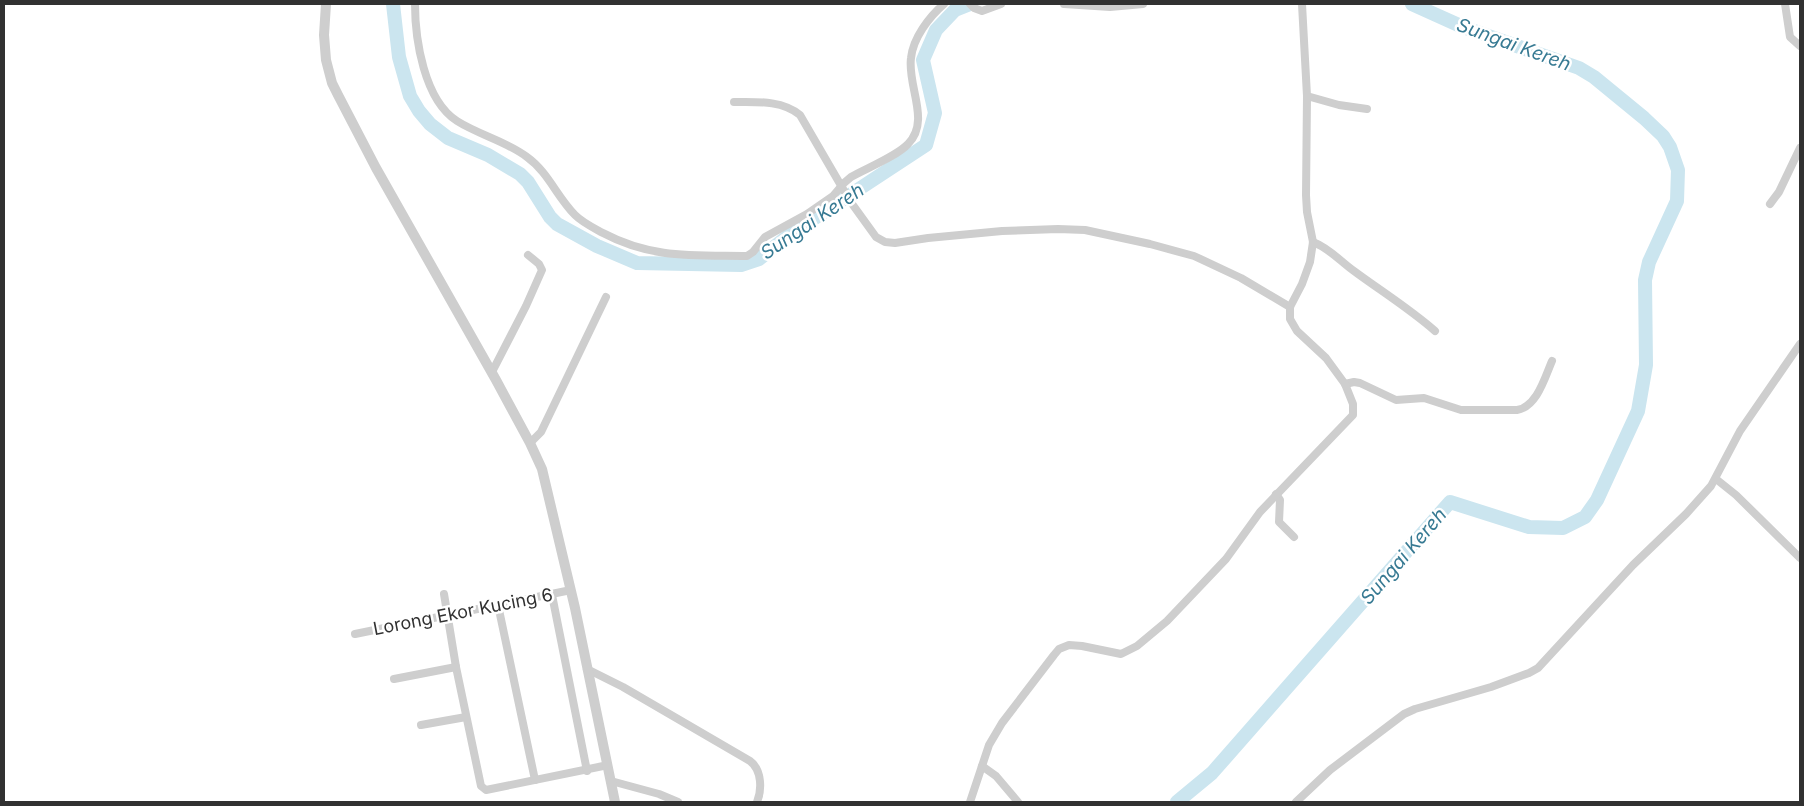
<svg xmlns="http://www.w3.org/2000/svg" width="1804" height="806" viewBox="0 0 1804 806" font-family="Inter,sans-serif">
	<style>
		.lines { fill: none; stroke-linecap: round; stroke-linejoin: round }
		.river { stroke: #cbe5ef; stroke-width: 14 }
		.minor { stroke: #cecece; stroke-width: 8 }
		.tertiary { stroke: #cecece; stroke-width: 10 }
		.labels { text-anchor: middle; stroke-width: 5; stroke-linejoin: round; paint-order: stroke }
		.street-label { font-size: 18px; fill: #313131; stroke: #fff }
		.water-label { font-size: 19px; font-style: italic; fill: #377a93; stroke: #fff }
	</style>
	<rect width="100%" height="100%" fill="#fff"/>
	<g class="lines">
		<g class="river">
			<path d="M393,4l6,53 11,39 9,15 11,13 18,14 40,17 32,19 8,8 22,35 7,7 40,22 40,17 104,2 18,-6 33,-26 134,-88 9,-32 -12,-53 13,-30 19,-20 15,-6"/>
			<path d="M1177,802l35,-29 238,-271 79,25 34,1 22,-11 12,-17 41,-89 8,-46 -1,-85 4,-18 28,-61 1,-31 -8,-23 -7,-11 -19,-18 -50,-41 -15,-9 -116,-41 -51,-23"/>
		</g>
		<g class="minor">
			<path d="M415,4c0,35 9,96 42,117 22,14 49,20 70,36 21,15 30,40 48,58 8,8 19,13 28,18 49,26 91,22 144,23l6,-4 12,-15 42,-23 26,-18 11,-13 7,-6c16,-9 46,-21 57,-33 23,-23 -1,-58 3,-86 2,-20 18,-41 33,-54"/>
			<path d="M970,4l4,4 8,3 19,-7"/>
			<path d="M1064,4l46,3 33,-3"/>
			<path d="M1785,4l5,33 10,9"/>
			<path d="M1307,96l32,9 28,4"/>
			<path d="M734,102c22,0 48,-2 66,13l50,86 26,36 9,5 10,1 33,-5 74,-7 56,-2 27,1 65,14 44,12 47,22 49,29"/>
			<path d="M1770,204l9,-12 21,-44"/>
			<path d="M1313,242c16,6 27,19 41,29 27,20 56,38 81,60"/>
			<path d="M492,372l34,-66 16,-36 -3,-6 -11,-9"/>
			<path d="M1345,384l9,-2 6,1 36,17 28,-2 37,12h56c20,-3 28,-33 35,-49"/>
			<path d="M530,443l11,-11 65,-135"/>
			<path d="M1716,479l20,16 64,63"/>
			<path d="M1276,494l4,6 -1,22 15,15"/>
			<path d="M444,594l12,73 25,119 5,4 122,-25"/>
			<path d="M552,595l35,176"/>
			<path d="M498,605l37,175"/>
			<path d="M355,634l216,-44"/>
			<path d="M587,669l36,18 127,74c12,9 12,29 7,41"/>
			<path d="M394,679l62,-12"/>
			<path d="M421,725l45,-8"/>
			<path d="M982,766l14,10 22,26"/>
			<path d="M611,781l48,13 19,8"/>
			<path d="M970,802l19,-57 13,-22 52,-68 5,-6 10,-4 13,1 39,8 16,-8 30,-25 59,-62 34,-47 93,-97v-11l-8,-20 -19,-26 -29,-27 -7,-12v-12l12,-23 8,-22 3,-20 -6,-30 -1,-17 1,-99 -5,-92"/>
			<path d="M1296,802l34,-32 74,-56 11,-5 76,-22 38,-14 9,-5 95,-103 53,-51 25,-28 29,-55 60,-87"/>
		</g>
		<path class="tertiary" d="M326,4l-2,31 2,25 6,23 6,12 38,73 120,212 34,63 12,26 33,139 40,194"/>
	</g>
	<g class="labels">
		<g class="street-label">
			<text transform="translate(463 612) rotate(-11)" y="6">Lorong Ekor Kucing 6</text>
		</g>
		<g class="water-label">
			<text transform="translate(1514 44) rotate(20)" y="7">Sungai Kereh</text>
			<text transform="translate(812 221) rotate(-34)" y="7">Sungai Kereh</text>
			<text transform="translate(1403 556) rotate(-49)" y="7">Sungai Kereh</text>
		</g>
	</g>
	<rect width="1804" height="806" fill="none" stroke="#313131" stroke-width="10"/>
</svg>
